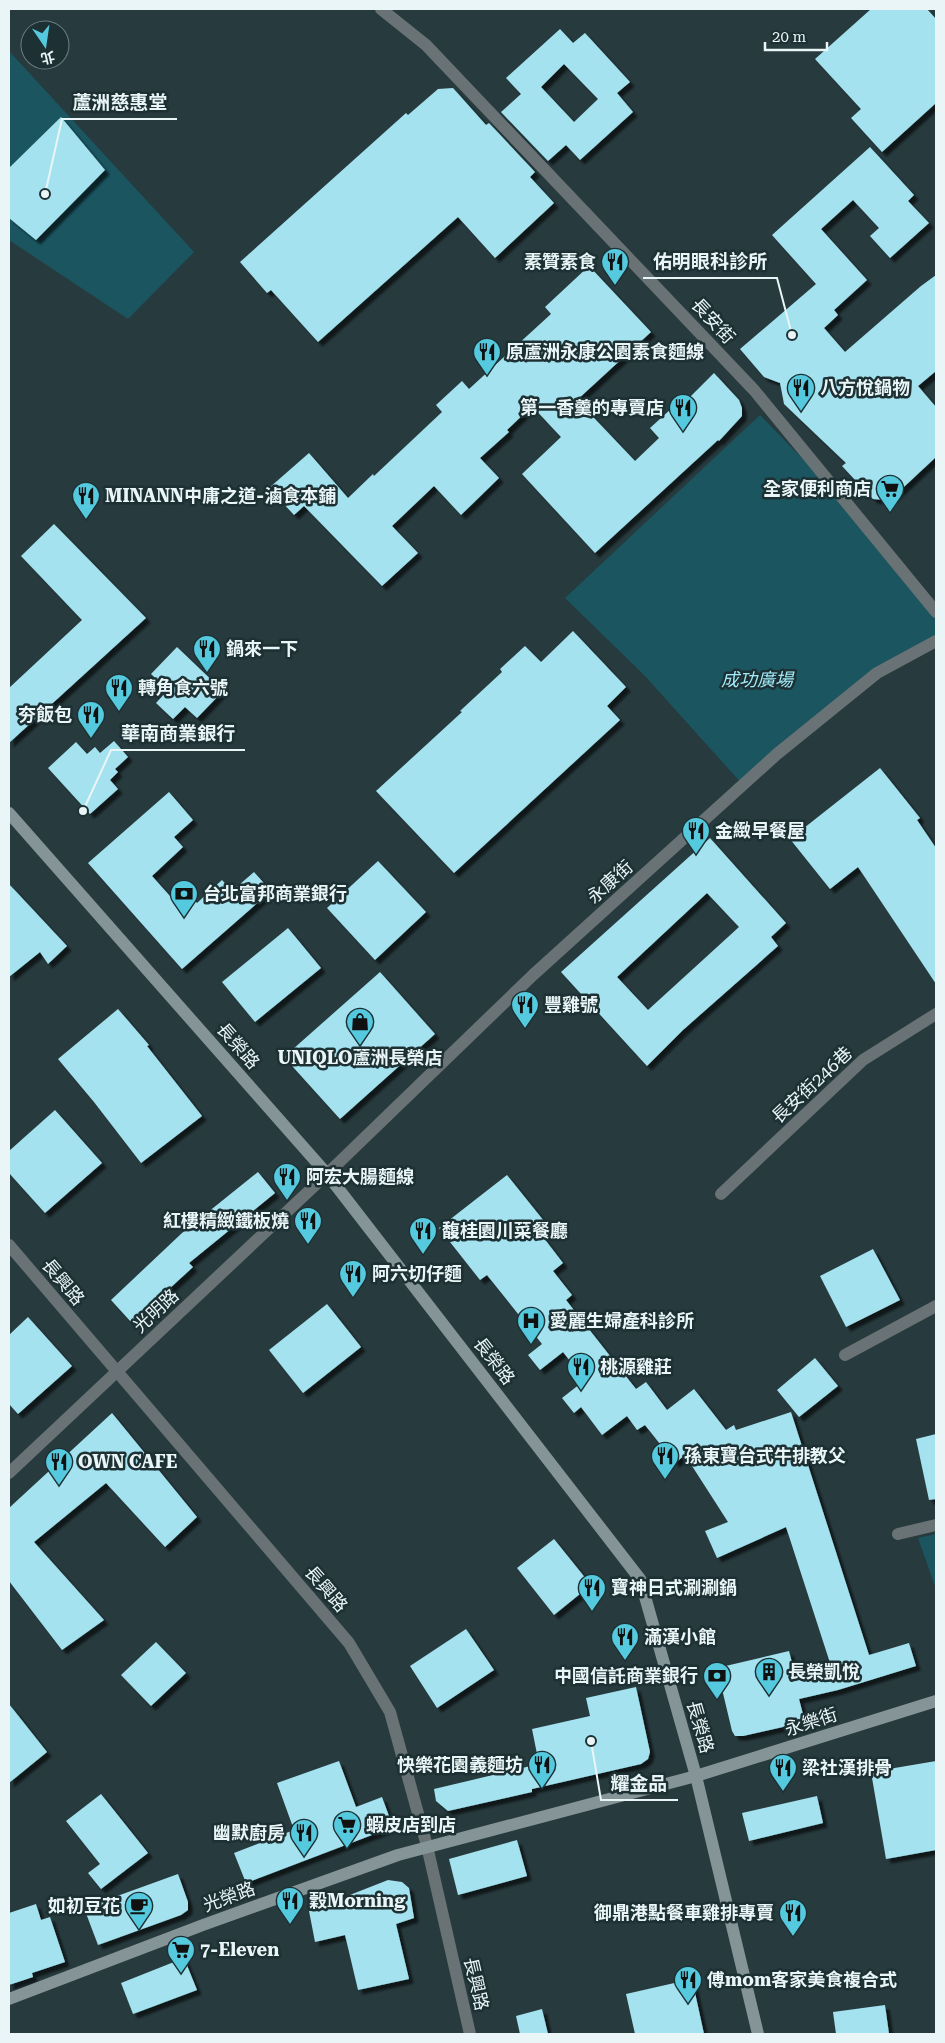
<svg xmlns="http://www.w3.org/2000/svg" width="945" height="2043" viewBox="0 0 945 2043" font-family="'Roboto Serif','Noto Sans TC',serif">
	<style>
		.green { fill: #1a5560 }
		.building { fill: #a4e2ef; fill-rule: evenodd; filter: url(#shadow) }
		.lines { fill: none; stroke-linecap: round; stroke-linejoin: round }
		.street { stroke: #697274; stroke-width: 12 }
		.secondary { stroke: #859497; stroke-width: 12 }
		.labels { text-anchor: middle; stroke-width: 5; stroke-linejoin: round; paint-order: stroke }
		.poi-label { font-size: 18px; font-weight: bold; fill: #e9f5f7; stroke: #1d3033; text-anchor: start }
		.street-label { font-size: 18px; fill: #e9f5f7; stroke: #1d3033 }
		.park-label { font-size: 18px; font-style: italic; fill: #a0eaf9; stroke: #1d3033 }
		.leader { fill: none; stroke: #e9f5f7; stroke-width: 2 }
		.callout-dot { fill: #e9f5f7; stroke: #1d3033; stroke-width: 2 }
		.callout-label { font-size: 19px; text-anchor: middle; font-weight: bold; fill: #e9f5f7; stroke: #1d3033; stroke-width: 5; stroke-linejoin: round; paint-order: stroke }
	</style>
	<defs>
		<filter id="shadow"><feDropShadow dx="4.5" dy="4.5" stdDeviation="1" flood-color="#0009"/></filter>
	</defs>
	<rect width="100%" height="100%" fill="#273a3e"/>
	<g class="green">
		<path d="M9,51l185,201 -66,67 -119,-79z"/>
		<path d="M760,415l98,101 78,96v30l-69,39 -124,104 -98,-109 -80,-78z"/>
		<path d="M936,1534v55l-18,-51z"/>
	</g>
	<g class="building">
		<path d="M871,9h56l9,10v84l-54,49 -31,-34 10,-9 -46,-50z"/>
		<path d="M560,29l13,14 12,-10 45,49 -13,11 16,19 -53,48 -14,-15 -18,16 -47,-49 20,-18 -15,-16zM564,64l34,35 -24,23 -33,-35z"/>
		<path d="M453,88l33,37 3,-2 46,49 -5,5 24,26 -59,55 -37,-41 -140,125 -47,-52 -4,3 -27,-31 166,-149 2,2 30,-26z"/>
		<path d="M61,117l44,53 -69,70 -27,-22v-50z"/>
		<path d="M870,147l44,48 -6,6 21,22 -39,35 -20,-22 9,-8 -26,-28 -32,29 46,51 -33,30 4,5 -14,13 21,24 76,-66 15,-11v96l-18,15 18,21v50l-45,42 -5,1 -13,-1 -31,-33 4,-3 -62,-59 -4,-21 -16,-6 -24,-28 76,-65 -44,-49z"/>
		<path d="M589,266l62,66 -74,68 58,61 24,-23 -9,-10 22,-20 3,4 39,-39 25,27 3,8v8l-23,25 -1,-1 -123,113 -73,-79 39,-37 -29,-31 -25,24 2,2 -29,26 19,20 -38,37 -27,-29 -42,40 26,27 -36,33 -78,-80 -10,9 -25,-27 40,-35 39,45 25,-24 1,2 68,-64 -6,-7 26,-24 7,8 82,-75 -6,-7z"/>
		<path d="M54,524l92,94 -137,125v-55l73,-68 -61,-64z"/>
		<path d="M573,631l53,56 -19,19 13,14 -166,153 -78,-82 86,-79 -2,-1 42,-39 -2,-3 25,-23 16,16z"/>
		<path d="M177,647l46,44 -26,27 -12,-11 -12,12 -17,-16 12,-13 -17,-16z"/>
		<path d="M114,741l14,16 -13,12 3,3 -8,8 8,9 -28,25 -42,-46 28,-26 11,12 8,-7 5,6z"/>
		<path d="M880,768l40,50 -3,2 19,28v136l-78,-117 -28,22 -40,-50z"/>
		<path d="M169,792l24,28 -19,17 9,10 -31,29 26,29 11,-10 8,8 25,-23 10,11 22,-19 17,19 -89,78 -94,-106z"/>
		<path d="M710,838l76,85 -15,14 7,9 -95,84 -36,36 -86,-94zM707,893l32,34 -91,83 -31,-33z"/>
		<path d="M378,861l48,51 -51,48 -48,-52z"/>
		<path d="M9,884l58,62 -19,18 -8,-12 -31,25z"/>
		<path d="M288,928l33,40 -66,54 -33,-40z"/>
		<path d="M380,972l55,62 -95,85 -56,-62z"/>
		<path d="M118,1009l31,36 -2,1 55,70 -61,47 -47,-61 -36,-43z"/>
		<path d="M55,1110l47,53 -57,50 -36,-40v-22z"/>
		<path d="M258,1172l17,21 -86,70 4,4 -61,56 -21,-23 71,-67z"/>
		<path d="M507,1175l41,51 -8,7 23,30 -10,8 19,24 -6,5 70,89 10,-7 21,28 27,-21 32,41 8,-5 2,5 55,-18 78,243 40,-12 7,23 -78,24 -39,9 6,23 -62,14h-8l-3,-5 -15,-63 72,-17 6,23 36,-8 -45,-139 -69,31 -12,-27 23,-9 -43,-67 -10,8 -30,-38 -8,5 -10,-14 -25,19 -21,-28 -7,6 -12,-15 23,-18 -22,-28 -23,18 -12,-15 14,-11 -55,-69 -7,5 -41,-52z"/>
		<path d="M873,1249l27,51 -54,27 -26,-51z"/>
		<path d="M327,1304l34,43 -58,46 -34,-43z"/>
		<path d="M28,1317l44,49 -54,48 -9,-10v-69z"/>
		<path d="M815,1358l23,28 -39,31 -22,-27z"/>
		<path d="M112,1413l85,104 -32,30 -59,-64 -72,59 70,78 -42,30 -53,-69v-73z"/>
		<path d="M936,1434v65l-7,1 -13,-61z"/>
		<path d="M554,1539l37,46 -37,30 -37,-47z"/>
		<path d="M466,1629l28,41 -57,38 -27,-42z"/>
		<path d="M156,1642l30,31 -35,33 -30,-31z"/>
		<path d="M636,1687l14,65 -2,7 -7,5 -109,25v3l-84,19 -12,-10 -2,-12 105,-25 -7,-35 58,-13 -4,-18z"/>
		<path d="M9,1704l38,48 -38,31z"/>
		<path d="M339,1761l17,46 26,-10 11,30 -147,56 -12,-30 60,-23 -17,-47z"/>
		<path d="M936,1761v89l-50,9 -15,-87z"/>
		<path d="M101,1794l47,59 -47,36 -13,-16 12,-9 -34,-43z"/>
		<path d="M817,1796l6,27 -74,18 -7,-28z"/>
		<path d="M517,1840l10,36 -69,19 -9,-36z"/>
		<path d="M178,1874l10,28v8l-7,5 -83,30 -14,-37z"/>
		<path d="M388,1880l14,2 7,6 5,30 -18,6 13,55 -51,11 -13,-55 -30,7 -6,-31z"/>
		<path d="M36,1904l5,16 9,-3 15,45 -33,11 1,4 -24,8v-72z"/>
		<path d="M184,1958l13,32 -64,24 -12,-31z"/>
		<path d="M692,1979l12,55h-69l-9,-40z"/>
		<path d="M885,2005l4,29h-53l-3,-22z"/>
		<path d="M542,2009l6,25h-28l-4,-18z"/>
	</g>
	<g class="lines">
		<g class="street">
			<path d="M381,9l45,36 328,345 182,222"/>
			<path d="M721,1194l142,-134 73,-46"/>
			<path d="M9,1245l340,398 41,69 37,134 43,188"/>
			<path d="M845,1355l91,-49"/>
			<path d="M9,1473l318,-299 206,-199 244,-221 100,-81 59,-32"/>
			<path d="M898,1534l38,-9"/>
		</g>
		<g class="secondary">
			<path d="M9,813l318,361 313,405 56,197 62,258"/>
			<path d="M9,1999l194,-74 195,-70 298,-79 240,-75"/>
		</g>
	</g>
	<defs>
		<symbol id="restaurant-pin" viewBox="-11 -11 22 30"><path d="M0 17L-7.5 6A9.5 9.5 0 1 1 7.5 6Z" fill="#55cadf" stroke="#1d3033"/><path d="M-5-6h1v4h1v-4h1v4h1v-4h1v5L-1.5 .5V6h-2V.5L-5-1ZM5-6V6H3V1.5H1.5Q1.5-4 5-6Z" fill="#111"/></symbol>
		<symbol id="supermarket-pin" viewBox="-11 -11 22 30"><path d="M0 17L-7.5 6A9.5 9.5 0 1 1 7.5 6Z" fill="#55cadf" stroke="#1d3033"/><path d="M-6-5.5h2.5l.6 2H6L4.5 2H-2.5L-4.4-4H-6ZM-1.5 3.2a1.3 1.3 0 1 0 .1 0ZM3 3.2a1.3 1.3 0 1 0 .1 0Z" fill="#111"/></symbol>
		<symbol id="bank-pin" viewBox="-11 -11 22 30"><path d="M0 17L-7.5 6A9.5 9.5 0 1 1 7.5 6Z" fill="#55cadf" stroke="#1d3033"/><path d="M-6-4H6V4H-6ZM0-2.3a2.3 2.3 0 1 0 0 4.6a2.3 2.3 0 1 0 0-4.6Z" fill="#111"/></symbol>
		<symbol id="shop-pin" viewBox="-11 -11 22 30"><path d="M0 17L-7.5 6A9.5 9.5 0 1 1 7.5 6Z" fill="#55cadf" stroke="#1d3033"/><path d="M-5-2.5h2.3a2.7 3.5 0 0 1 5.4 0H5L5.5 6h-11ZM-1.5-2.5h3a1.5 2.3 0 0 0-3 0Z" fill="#111"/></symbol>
		<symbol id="hospital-pin" viewBox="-11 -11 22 30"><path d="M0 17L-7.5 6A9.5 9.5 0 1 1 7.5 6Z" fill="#55cadf" stroke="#1d3033"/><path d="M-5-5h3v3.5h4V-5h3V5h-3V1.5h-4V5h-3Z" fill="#111"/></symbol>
		<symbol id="building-pin" viewBox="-11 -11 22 30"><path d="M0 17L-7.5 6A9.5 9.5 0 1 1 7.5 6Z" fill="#55cadf" stroke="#1d3033"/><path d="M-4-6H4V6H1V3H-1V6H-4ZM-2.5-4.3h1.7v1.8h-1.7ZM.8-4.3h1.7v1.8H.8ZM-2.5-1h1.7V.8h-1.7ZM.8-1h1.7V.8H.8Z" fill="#111"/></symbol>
		<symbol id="cafe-pin" viewBox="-11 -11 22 30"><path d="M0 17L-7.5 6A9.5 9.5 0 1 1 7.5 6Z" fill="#55cadf" stroke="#1d3033"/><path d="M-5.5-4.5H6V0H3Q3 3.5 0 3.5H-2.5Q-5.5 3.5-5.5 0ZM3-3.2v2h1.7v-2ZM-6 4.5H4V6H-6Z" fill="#111"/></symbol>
	</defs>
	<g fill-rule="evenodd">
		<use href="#restaurant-pin" x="599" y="246" width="32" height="43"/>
		<use href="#restaurant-pin" x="471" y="336" width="32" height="43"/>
		<use href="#restaurant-pin" x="785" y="372" width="32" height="43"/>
		<use href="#restaurant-pin" x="667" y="392" width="32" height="43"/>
		<use href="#supermarket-pin" x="874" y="473" width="32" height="43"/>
		<use href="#restaurant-pin" x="70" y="480" width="32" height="43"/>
		<use href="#restaurant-pin" x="191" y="633" width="32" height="43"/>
		<use href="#restaurant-pin" x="103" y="672" width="32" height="43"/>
		<use href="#restaurant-pin" x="75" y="699" width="32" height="43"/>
		<use href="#restaurant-pin" x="680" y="815" width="32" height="43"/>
		<use href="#bank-pin" x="168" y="878" width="32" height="43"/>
		<use href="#restaurant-pin" x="509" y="989" width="32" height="43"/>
		<use href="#shop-pin" x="344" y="1006" width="32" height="43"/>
		<use href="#restaurant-pin" x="271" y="1161" width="32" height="43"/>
		<use href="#restaurant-pin" x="292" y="1205" width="32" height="43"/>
		<use href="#restaurant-pin" x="407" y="1215" width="32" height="43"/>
		<use href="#restaurant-pin" x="337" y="1258" width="32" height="43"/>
		<use href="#hospital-pin" x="515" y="1305" width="32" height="43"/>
		<use href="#restaurant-pin" x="565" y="1351" width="32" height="43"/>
		<use href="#restaurant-pin" x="649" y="1440" width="32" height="43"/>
		<use href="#restaurant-pin" x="43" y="1446" width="32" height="43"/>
		<use href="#restaurant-pin" x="576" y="1572" width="32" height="43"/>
		<use href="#restaurant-pin" x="609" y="1621" width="32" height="43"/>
		<use href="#building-pin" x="753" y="1656" width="32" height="43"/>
		<use href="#bank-pin" x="701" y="1660" width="32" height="43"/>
		<use href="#restaurant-pin" x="526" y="1749" width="32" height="43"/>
		<use href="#restaurant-pin" x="767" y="1752" width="32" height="43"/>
		<use href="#supermarket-pin" x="331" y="1809" width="32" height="43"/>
		<use href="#restaurant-pin" x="288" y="1817" width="32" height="43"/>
		<use href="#restaurant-pin" x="274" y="1885" width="32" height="43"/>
		<use href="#cafe-pin" x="123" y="1890" width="32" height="43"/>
		<use href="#restaurant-pin" x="777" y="1897" width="32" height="43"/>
		<use href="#supermarket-pin" x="165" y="1934" width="32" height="43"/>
		<use href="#restaurant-pin" x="672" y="1964" width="32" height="43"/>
	</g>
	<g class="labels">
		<g class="poi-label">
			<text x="596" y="268" text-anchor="end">素贊素食</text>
			<text x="506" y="358">原蘆洲永康公園素食麵線</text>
			<text x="820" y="394">八方悅鍋物</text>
			<text x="664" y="414" text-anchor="end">第一香羹的專賣店</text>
			<text x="871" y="495" text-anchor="end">全家便利商店</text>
			<text x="105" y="502">MINANN中庸之道-滷食本鋪</text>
			<text x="226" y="655">鍋來一下</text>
			<text x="138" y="694">轉角食六號</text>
			<text x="72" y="721" text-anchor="end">夯飯包</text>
			<text x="715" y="837">金緻早餐屋</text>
			<text x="203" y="900">台北富邦商業銀行</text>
			<text x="544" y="1011">豐雞號</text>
			<text x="360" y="1064" text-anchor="middle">UNIQLO蘆洲長榮店</text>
			<text x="306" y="1183">阿宏大腸麵線</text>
			<text x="289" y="1227" text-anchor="end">紅樓精緻鐵板燒</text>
			<text x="442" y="1237">馥桂園川菜餐廳</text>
			<text x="372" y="1280">阿六切仔麵</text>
			<text x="550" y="1327">愛麗生婦產科診所</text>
			<text x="600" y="1373">桃源雞莊</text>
			<text x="684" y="1462">孫東寶台式牛排教父</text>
			<text x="78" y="1468">OWN CAFE</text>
			<text x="611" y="1594">寶神日式涮涮鍋</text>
			<text x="644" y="1643">滿漢小館</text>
			<text x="788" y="1678">長榮凱悅</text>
			<text x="698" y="1682" text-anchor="end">中國信託商業銀行</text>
			<text x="523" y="1771" text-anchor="end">快樂花園義麵坊</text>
			<text x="802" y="1774">梁社漢排骨</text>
			<text x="366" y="1831">蝦皮店到店</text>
			<text x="285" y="1839" text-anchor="end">幽默廚房</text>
			<text x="309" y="1907">穀Morning</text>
			<text x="120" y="1912" text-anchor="end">如初豆花</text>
			<text x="774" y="1919" text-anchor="end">御鼎港點餐車雞排專賣</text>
			<text x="200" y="1956">7-Eleven</text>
			<text x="707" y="1986">傅mom客家美食複合式</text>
		</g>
		<g class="street-label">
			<text transform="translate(713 321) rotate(47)" y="6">長安街</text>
			<text transform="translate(610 882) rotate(-42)" y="6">永康街</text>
			<text transform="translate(238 1046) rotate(49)" y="6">長榮路</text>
			<text transform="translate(812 1085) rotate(-43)" y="6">長安街246巷</text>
			<text transform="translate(63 1282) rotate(50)" y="6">長興路</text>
			<text transform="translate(156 1311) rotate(-43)" y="6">光明路</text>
			<text transform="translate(494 1361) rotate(52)" y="6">長榮路</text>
			<text transform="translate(326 1589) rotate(49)" y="6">長興路</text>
			<text transform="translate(811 1722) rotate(-18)" y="6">永樂街</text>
			<text transform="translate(700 1727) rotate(74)" y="6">長榮路</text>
			<text transform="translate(229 1897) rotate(-20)" y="6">光榮路</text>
			<text transform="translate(476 1984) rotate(77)" y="6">長興路</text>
		</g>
		<g class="park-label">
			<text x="757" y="686">成功廣場</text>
		</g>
	</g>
	<path class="leader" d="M45 194L62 119H177M792 335L777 278H643M83 811L111 750H245M591 1741L601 1800H678"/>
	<g class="callout-dot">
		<circle cx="45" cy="194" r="5"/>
		<circle cx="792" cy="335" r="5"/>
		<circle cx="83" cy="811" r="5"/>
		<circle cx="591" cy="1741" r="5"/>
	</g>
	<g class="callout-label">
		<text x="120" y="109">蘆洲慈惠堂</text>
		<text x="710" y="268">佑明眼科診所</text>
		<text x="178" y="740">華南商業銀行</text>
		<text x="639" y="1790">耀金品</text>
	</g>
	<rect width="945" height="2043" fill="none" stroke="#e9f5f7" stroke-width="20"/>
	<g transform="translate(45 45) rotate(167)"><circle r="24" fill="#1d3033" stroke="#6f7f81"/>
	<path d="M0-4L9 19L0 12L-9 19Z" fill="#55cadf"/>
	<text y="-8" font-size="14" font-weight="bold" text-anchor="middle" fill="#e9f5f7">北</text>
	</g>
	<path d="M765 42v8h62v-8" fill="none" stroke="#e9f5f7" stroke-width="2.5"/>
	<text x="772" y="42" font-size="15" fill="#e9f5f7" stroke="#1d3033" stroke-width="4" paint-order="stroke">20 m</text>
</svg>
